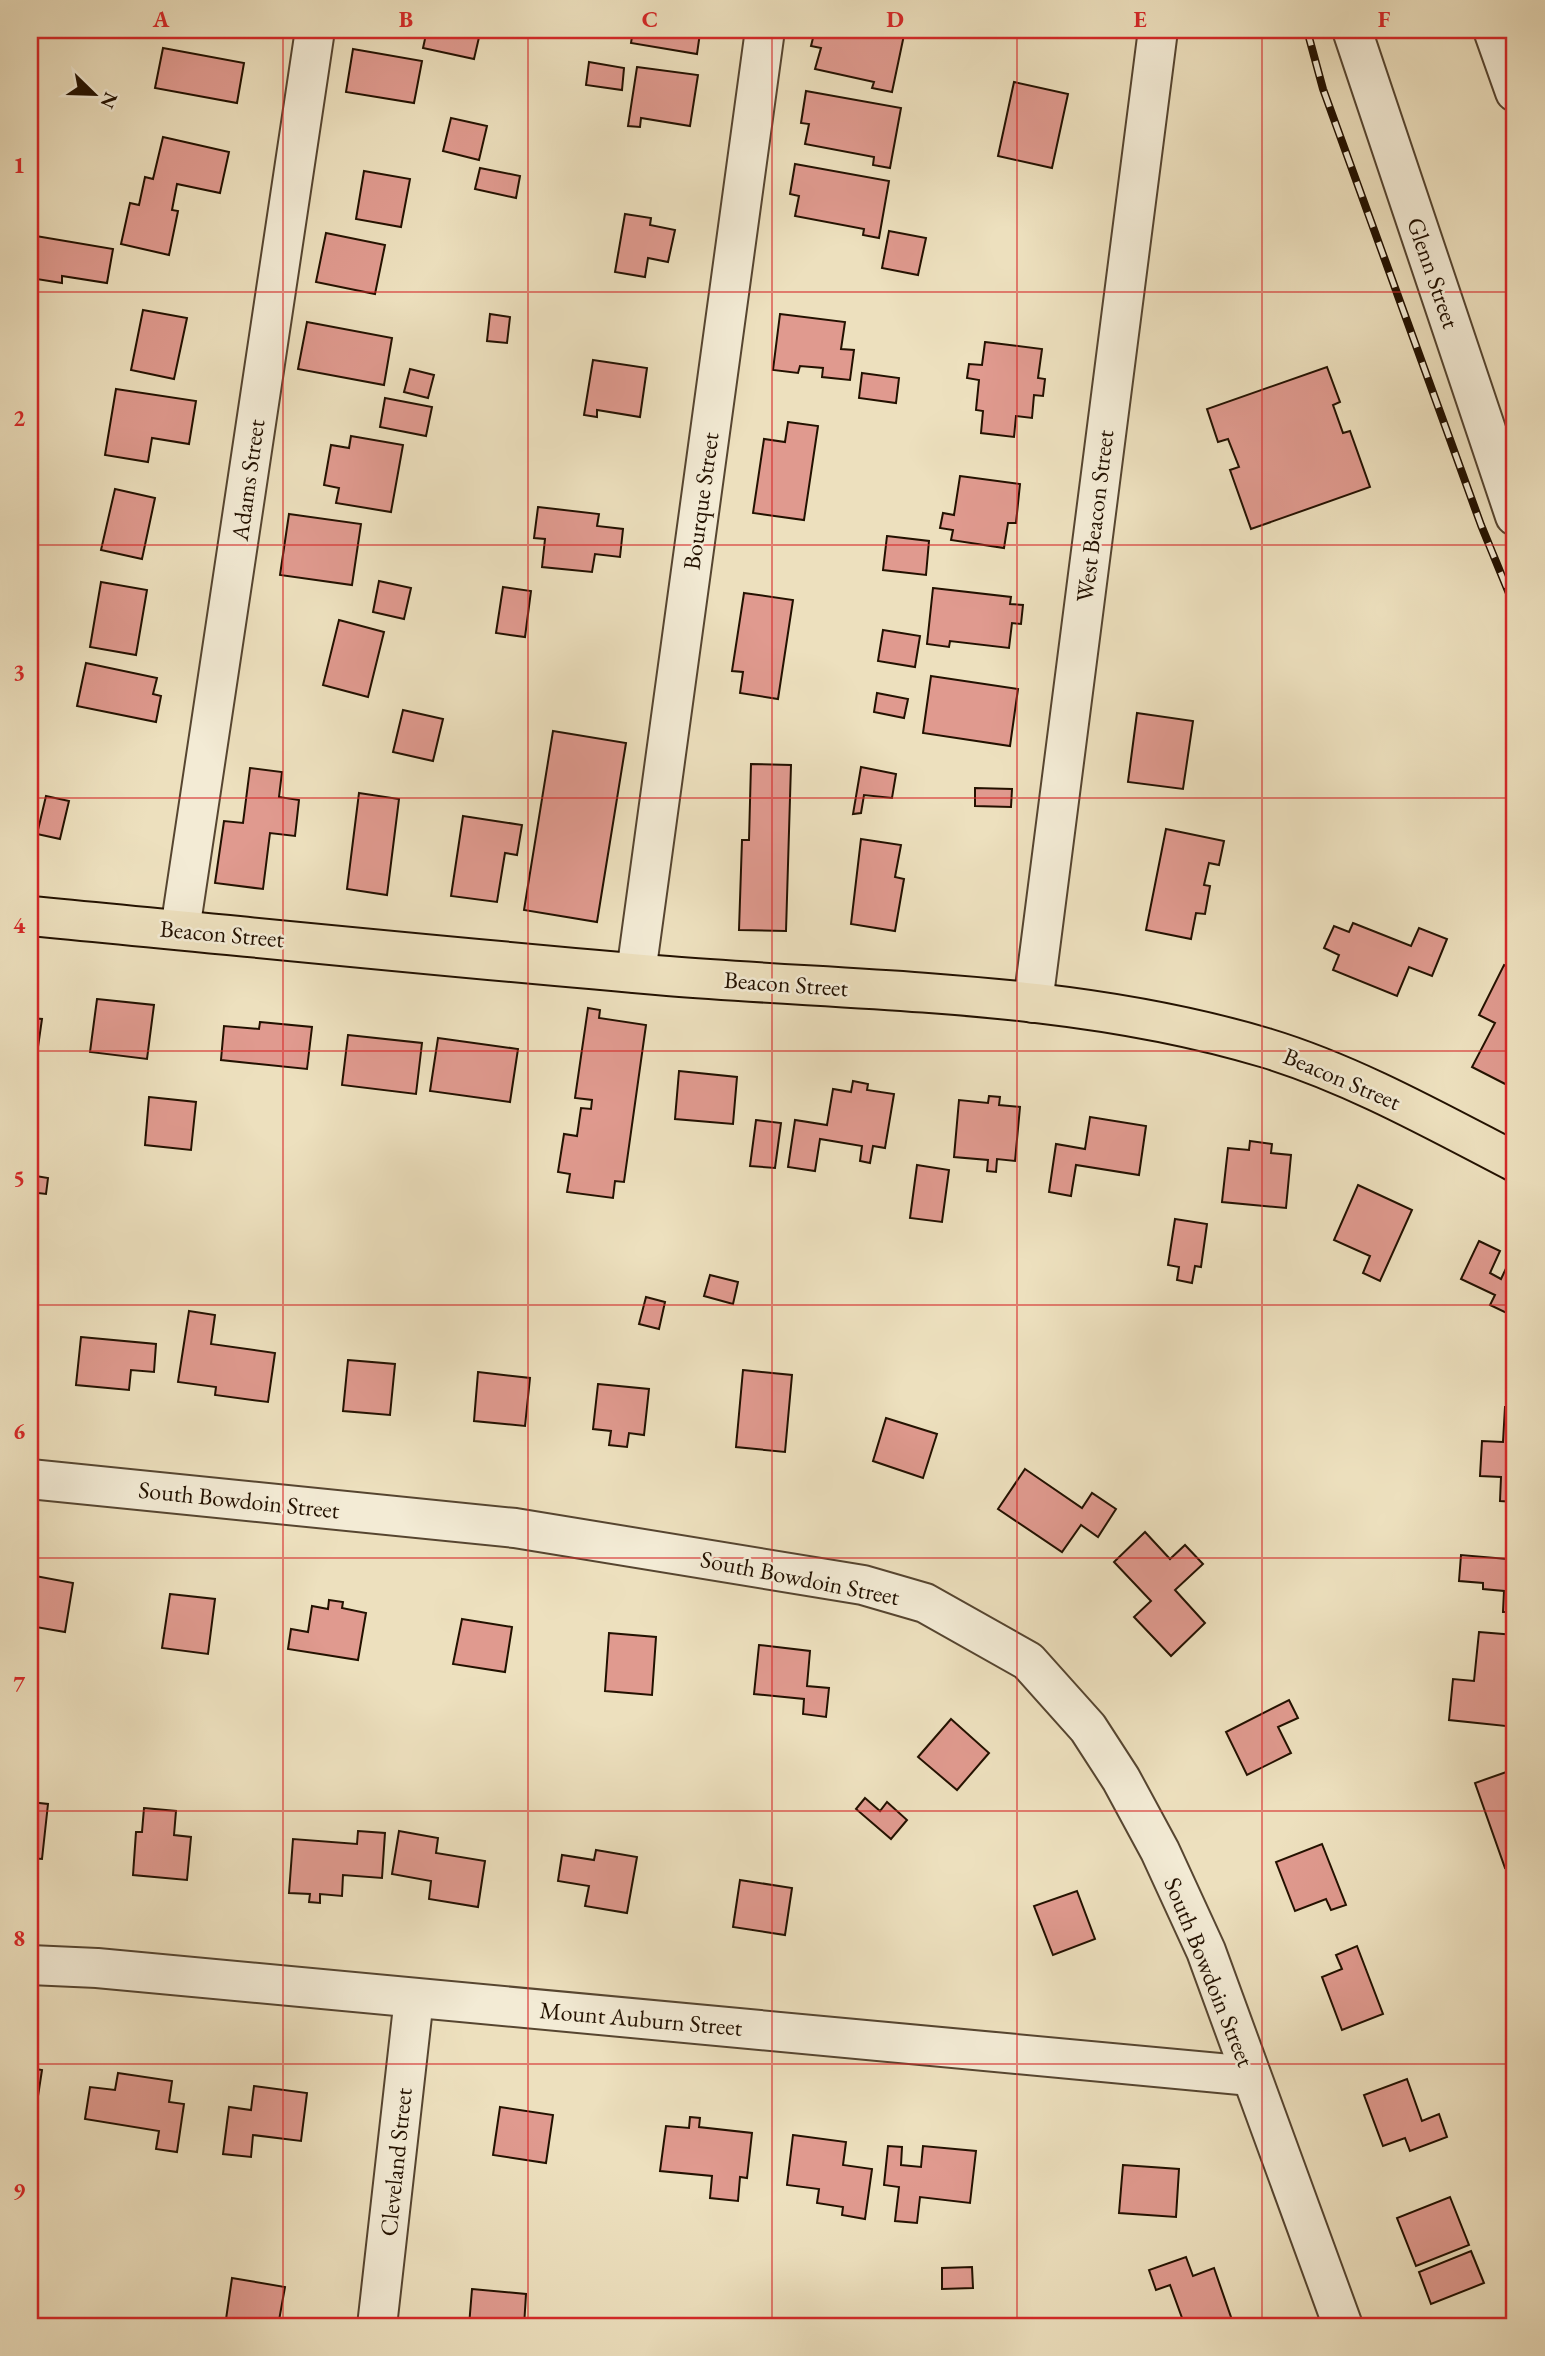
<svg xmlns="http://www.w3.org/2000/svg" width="1545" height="2356" viewBox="0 0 1545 2356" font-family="'EB Garamond',serif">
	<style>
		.building { fill: #e09a8f; stroke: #231100; stroke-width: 2 }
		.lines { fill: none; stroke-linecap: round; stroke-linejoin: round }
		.minor-casing { stroke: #564530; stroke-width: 42 }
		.major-casing { stroke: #231100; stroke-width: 42 }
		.minor { stroke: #f3ebd5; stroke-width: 38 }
		.major { stroke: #ede0be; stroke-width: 38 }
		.rail-casing { stroke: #231100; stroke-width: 8 }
		.rail { stroke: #f3ebd5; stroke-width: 5; stroke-dasharray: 16; stroke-linecap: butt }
		.grid { fill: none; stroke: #d62828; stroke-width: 2; stroke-opacity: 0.55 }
		.labels { text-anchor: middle; stroke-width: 5; stroke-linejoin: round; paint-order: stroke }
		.street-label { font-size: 24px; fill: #231100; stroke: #f3ebd5 }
		.neatline { fill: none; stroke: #d62828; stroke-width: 2.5 }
		.grid-label { font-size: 23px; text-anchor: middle; font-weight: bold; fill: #d62828 }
	</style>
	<rect width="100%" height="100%" fill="#ede0be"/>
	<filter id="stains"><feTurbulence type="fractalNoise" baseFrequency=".00286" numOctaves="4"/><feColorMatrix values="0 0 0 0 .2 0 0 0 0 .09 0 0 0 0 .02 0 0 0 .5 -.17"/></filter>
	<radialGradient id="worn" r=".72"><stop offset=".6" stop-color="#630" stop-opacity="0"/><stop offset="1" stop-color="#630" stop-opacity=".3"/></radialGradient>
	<g class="building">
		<path d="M427,30h36l17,3 -6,26 -51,-11z"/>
		<path d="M633,30h74v4l-7,-1 -3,21 -66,-11z"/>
		<path d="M815,30h66l23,5 -12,57 -20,-4 2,-6 -59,-13 6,-21 -10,-2z"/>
		<path d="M163,48l81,15 -7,40 -82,-15z"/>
		<path d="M353,49l69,12 -8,42 -68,-11z"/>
		<path d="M589,62l35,6 -2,22 -36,-5z"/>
		<path d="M637,67l61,8 -8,51 -49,-8 -1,9 -12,-1z"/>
		<path d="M1014,82l54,12 -16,74 -54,-12z"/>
		<path d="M806,91l95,17 -11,60 -17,-3 1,-8 -69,-13 4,-20 -8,-1z"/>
		<path d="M451,118l36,8 -8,34 -36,-9z"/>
		<path d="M163,137l66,15 -9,41 -43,-9 -5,26 6,1 -9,44 -48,-11 9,-41 9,2 6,-28 8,2z"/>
		<path d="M795,164l94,17 -10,57 -16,-3 1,-6 -69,-13 4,-20 -9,-2z"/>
		<path d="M480,168l40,8 -4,22 -41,-9z"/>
		<path d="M364,171l46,8 -9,48 -45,-8z"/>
		<path d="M625,214l26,4 -1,7 25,5 -7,32 -20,-4 -3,19 -30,-5z"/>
		<path d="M889,231l37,7 -8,37 -36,-7z"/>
		<path d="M326,233l59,12 -10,49 -59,-12z"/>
		<path d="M30,235l83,14 -6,34 -45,-7v7l-32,-5z"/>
		<path d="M143,310l44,8 -13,61 -43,-9z"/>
		<path d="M490,314l20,3 -3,26 -20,-2z"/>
		<path d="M780,314l65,8 -4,27 13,1 -4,30 -28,-3 1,-9 -23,-2 -2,7 -25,-3z"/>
		<path d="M307,322l85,16 -8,47 -86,-16z"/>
		<path d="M985,342l57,7 -4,29 7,1 -2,17 -9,-1 -2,23 -16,-2 -2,21 -33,-4 2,-22 -7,-1 3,-30 -12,-2 2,-14 13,1z"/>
		<path d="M593,360l54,8 -7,49 -43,-7v7l-13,-2z"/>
		<path d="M1327,367l13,35 -7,3 10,28 7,-2 20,56 -119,42 -21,-59 9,-3 -11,-28 -10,3 -11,-33z"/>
		<path d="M410,369l24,6 -6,23 -24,-6z"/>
		<path d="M862,373l37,5 -3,25 -37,-5z"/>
		<path d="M116,389l80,12 -7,43 -37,-6 -4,24 -43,-7z"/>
		<path d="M385,398l47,9 -6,29 -46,-9z"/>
		<path d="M788,422l30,4 -14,94 -51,-7 11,-74 21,3z"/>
		<path d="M351,436l52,9 -12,67 -55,-9 3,-15 -15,-3 7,-40 18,3z"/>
		<path d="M960,476l60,8 -4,39h-8l-4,25 -53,-8 2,-10 -13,-2 3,-15 11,2z"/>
		<path d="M115,489l40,9 -13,61 -41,-9z"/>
		<path d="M538,507l61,7 -2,12 26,3 -3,28 -25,-3 -3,18 -50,-5 3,-28 -11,-1z"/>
		<path d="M289,514l72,10 -9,61 -72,-10z"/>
		<path d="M887,536l42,5 -3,34 -43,-5z"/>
		<path d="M379,581l32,7 -7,31 -31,-7z"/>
		<path d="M101,582l46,8 -11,65 -46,-8z"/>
		<path d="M503,587l28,4 -6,46 -29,-4z"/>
		<path d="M933,588l78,9 -1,7 13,1 -2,19 -9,-1 -3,25 -59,-7 -1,6 -22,-3z"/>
		<path d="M744,593l49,7 -15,99 -38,-6 3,-21 -11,-1z"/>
		<path d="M339,620l45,12 -16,65 -45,-12z"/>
		<path d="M883,630l37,6 -5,31 -37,-6z"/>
		<path d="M86,663l71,15 -4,16 8,2 -5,26 -79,-16z"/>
		<path d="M931,676l87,13 -8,57 -87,-13z"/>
		<path d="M877,693l31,6 -4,19 -30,-6z"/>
		<path d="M403,710l40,9 -10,42 -40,-9z"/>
		<path d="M1137,713l56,8 -10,68 -55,-7z"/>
		<path d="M553,731l73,12 -29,179 -73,-12z"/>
		<path d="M751,764l40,1 -5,166 -47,-1 3,-90h7z"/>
		<path d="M861,767l35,7 -4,24 -28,-3 -3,18 -8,1z"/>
		<path d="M250,768l32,4 -3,25 20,3 -4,36 -25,-3 -7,56 -48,-6 9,-62 19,2z"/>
		<path d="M975,788l37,1 -1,18 -36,-1z"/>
		<path d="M359,793l40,6 -12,96 -40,-6z"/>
		<path d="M46,796l23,5 -9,38 -23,-5z"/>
		<path d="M463,816l59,9 -5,30 -12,-2 -8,49 -46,-6z"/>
		<path d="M1166,829l58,12 -5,24 -10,-2 -5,22 6,1 -5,28 -9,-1 -5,26 -45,-9z"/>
		<path d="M861,839l40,6 -6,32 9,2 -9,52 -44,-7z"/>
		<path d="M1353,923l58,23 8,-18 28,11 -15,37 -23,-9 -12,29 -64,-26 6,-15 -15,-7 10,-22 15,6z"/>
		<path d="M1504,965l11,6v118l-43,-22 23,-44 -16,-8z"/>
		<path d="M97,999l57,6 -7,54 -57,-7z"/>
		<path d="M588,1008l12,2 -1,8 47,7 -22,157 -9,-1 -2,17 -46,-6 3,-18 -12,-2 6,-38 13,2 4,-28 10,1 1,-9 -17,-2z"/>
		<path d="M30,1018l12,1 -11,77 -1,-1z"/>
		<path d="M260,1022l52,5 -5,42 -86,-9 3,-34 35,3z"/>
		<path d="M348,1035l74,8 -6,51 -74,-9z"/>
		<path d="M438,1038l80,11 -8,53 -80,-11z"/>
		<path d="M679,1071l58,6 -4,47 -58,-5z"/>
		<path d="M853,1081l15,3 -1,6 27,4 -9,54 -12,-2 -3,17 -10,-2 2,-15 -42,-7 -5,32 -27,-4 7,-47 32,5 6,-36 18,3z"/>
		<path d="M989,1096l11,1 -1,8 21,2 -5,54 -18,-2 -1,13 -9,-1 1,-11 -34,-3 5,-57 29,3z"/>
		<path d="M149,1097l47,5 -5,48 -46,-5z"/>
		<path d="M1090,1117l56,9 -7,49 -63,-10 -5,31 -22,-4 7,-48 29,5z"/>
		<path d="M756,1120l25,3 -6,45 -25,-2z"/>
		<path d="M1250,1141l22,3 -1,9 20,2 -5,53 -64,-6 6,-54 21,2z"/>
		<path d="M917,1165l32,5 -7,52 -32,-4z"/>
		<path d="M30,1175l18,3 -2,16 -16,-2z"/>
		<path d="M1358,1185l54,25 -32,71 -17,-8 7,-17 -36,-16z"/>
		<path d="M1175,1219l32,5 -6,43 -6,-1 -3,17 -15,-3 2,-13 -11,-2z"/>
		<path d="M1479,1241l21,10 -10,22 11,6 8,-17 6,3v52l-25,-12 5,-10 -34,-16z"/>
		<path d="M710,1275l28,7 -5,22 -29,-8z"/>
		<path d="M646,1297l19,5 -6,27 -20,-5z"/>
		<path d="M189,1311l26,4 -4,29 64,9 -7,49 -53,-7 1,-8 -38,-5z"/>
		<path d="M81,1337l75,7 -2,28 -23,-2 -2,20 -53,-5z"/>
		<path d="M348,1360l47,4 -5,51 -47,-4z"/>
		<path d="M743,1370l49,5 -7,77 -49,-5z"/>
		<path d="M478,1372l52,6 -5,48 -51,-5z"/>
		<path d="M598,1384l51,5 -5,46 -15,-2 -2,14 -18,-2 2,-14 -18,-2z"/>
		<path d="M1505,1407l10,1v94l-15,-1 1,-24 -21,-1 2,-35 21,1z"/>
		<path d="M886,1418l51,16 -14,44 -50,-17z"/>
		<path d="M1025,1469l57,39 10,-15 24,16 -18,28 -17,-12 -19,27 -64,-43z"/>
		<path d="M1510,1520l5,1v91h-12l1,-21 -21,-2v-6l-24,-2 2,-26 46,4z"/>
		<path d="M1145,1532l25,27 15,-14 18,19 -28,26 30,33 -34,33 -37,-39 17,-16 -37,-39z"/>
		<path d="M30,1575l43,8 -8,49 -35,-6z"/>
		<path d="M170,1594l45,5 -7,55 -46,-6z"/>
		<path d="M329,1600l14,2 -1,6 24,5 -8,47 -70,-11 3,-20 17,3 4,-26 16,3z"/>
		<path d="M462,1619l50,8 -7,45 -52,-8z"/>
		<path d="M1479,1632l36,3v92l-66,-7 4,-41 21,2z"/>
		<path d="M609,1633l47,4 -4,58 -47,-4z"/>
		<path d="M759,1645l51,6 -3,35 22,2 -3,29 -23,-3 1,-15 -50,-5z"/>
		<path d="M1289,1700l9,18 -20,9 13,26 -44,22 -21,-43z"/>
		<path d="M951,1719l38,34 -32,37 -39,-33z"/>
		<path d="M1515,1769v96l-10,3 -30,-85z"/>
		<path d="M865,1798l15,13 7,-9 20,18 -16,19 -35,-30z"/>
		<path d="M30,1802l18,2 -6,55 -12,-1z"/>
		<path d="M144,1808l32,3 -2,24 17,2 -4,43 -54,-5 3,-43h6z"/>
		<path d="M358,1831l27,2 -3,45 -39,-3 -1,21 -22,-2v9l-11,-1 1,-8 -21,-1 4,-54 64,5z"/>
		<path d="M399,1831l39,7 -2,15 49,8 -7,46 -49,-8 2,-18 -39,-7z"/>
		<path d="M1322,1844l24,61 -15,5 -5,-11 -31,12 -19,-49z"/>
		<path d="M596,1850l41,7 -10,56 -42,-7 4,-20 -31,-5 4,-26 32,5z"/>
		<path d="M740,1880l52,8 -7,47 -52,-8z"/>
		<path d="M1077,1891l18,48 -42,16 -19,-49z"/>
		<path d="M1357,1946l26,68 -41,16 -20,-53 20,-8 -6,-14z"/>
		<path d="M30,2068l12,2 -8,52h-4z"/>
		<path d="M118,2073l54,8 -3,21 15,2 -7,48 -21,-3 3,-18 -74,-12 5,-32 25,3z"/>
		<path d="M1407,2079l15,42 17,-7 8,23 -37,14 -5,-13 -22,8 -19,-51z"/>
		<path d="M254,2086l53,7 -6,48 -48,-6 -2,22 -28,-3 6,-47 22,3z"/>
		<path d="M500,2107l53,8 -7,48 -53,-8z"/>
		<path d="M690,2117l10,1 -1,9 53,6 -5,45 -7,-1 -2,24 -28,-3 2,-22 -52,-5 6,-45 23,2z"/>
		<path d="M793,2135l53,7 -3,23 29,4 -7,50 -23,-4 1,-8 -26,-4 2,-14 -32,-4z"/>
		<path d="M888,2146l14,1 -1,18 20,2 2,-21 53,5 -6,52 -50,-6 -3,26 -22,-2 4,-34 -15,-2z"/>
		<path d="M1123,2165l56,4 -3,48 -57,-4z"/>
		<path d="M1450,2197l19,48 -53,21 -19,-48z"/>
		<path d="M1471,2251l13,32 -53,21 -12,-32z"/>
		<path d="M1186,2257l7,19 21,-8 18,52 -17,6h-30l-15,-41 -14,5 -7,-20z"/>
		<path d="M972,2267l1,21 -31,1v-21z"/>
		<path d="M232,2278l53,9 -7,39h-53z"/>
		<path d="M472,2289l54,5 -2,32h-55z"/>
	</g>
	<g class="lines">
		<defs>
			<g id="minor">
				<path d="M1352,30l163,486"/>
				<path d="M1493,30l22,62"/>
				<path d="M180,930l135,-900"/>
				<path d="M636,973l129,-943"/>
				<path d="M1033,1003l125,-973"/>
				<path d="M30,1479l485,49 348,57 62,18 103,58 60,67 33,51 39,72 46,100 137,375"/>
				<path d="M30,1965l67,3 1154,108"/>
				<path d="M377,2326l37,-328"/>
			</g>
			<path id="major" d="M30,916c213,20 425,42 638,60 199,16 405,14 598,72 86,26 170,73 249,114"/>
		</defs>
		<use href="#minor" class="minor-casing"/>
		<use href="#major" class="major-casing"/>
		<use href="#minor" class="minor"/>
		<use href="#major" class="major"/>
		<defs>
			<path id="rail" d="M1307,30l16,59 158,436 34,83"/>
		</defs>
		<use href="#rail" class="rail-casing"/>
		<use href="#rail" class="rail"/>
	</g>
	<path class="grid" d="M283,30v2296M528,30v2296M772,30v2296M1017,30v2296M1262,30v2296M30,292h1485M30,545h1485M30,798h1485M30,1051h1485M30,1305h1485M30,1558h1485M30,1811h1485M30,2064h1485"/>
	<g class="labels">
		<g class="street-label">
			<text transform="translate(1433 273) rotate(71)" y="8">Glenn Street</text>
			<text transform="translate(248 480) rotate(-82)" y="8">Adams Street</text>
			<text transform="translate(701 501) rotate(-82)" y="8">Bourque Street</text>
			<text transform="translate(1095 516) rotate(-83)" y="8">West Beacon Street</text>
			<text transform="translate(222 934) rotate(5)" y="8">Beacon Street</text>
			<text transform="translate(786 984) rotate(4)" y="8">Beacon Street</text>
			<text transform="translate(1342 1079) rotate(23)" y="8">Beacon Street</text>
			<text transform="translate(239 1500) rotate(6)" y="8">South Bowdoin Street</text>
			<text transform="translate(800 1578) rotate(11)" y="8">South Bowdoin Street</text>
			<text transform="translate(1209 1972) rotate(68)" y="8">South Bowdoin Street</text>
			<text transform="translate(641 2019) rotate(5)" y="8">Mount Auburn Street</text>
			<text transform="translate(396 2162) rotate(-84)" y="8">Cleveland Street</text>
		</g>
	</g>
	<rect width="1545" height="2356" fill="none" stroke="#ede0be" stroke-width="77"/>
	<g transform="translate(94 94) rotate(113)" stroke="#f3ebd5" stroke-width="5" paint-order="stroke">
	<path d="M0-5L12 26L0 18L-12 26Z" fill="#231100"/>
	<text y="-10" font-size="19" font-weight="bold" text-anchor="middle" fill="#231100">N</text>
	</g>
	<rect x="38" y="38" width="1468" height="2280" class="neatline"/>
	<g class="grid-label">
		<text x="161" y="27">A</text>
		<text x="406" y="27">B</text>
		<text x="650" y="27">C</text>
		<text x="895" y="27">D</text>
		<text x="1140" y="27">E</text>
		<text x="1384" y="27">F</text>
		<text x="19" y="173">1</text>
		<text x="19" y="426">2</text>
		<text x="19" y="680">3</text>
		<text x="19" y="933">4</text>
		<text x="19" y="1186">5</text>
		<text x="19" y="1439">6</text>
		<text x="19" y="1692">7</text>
		<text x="19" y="1946">8</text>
		<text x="19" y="2199">9</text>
	</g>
	<rect width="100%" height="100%" filter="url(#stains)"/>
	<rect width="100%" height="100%" fill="url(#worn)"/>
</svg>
